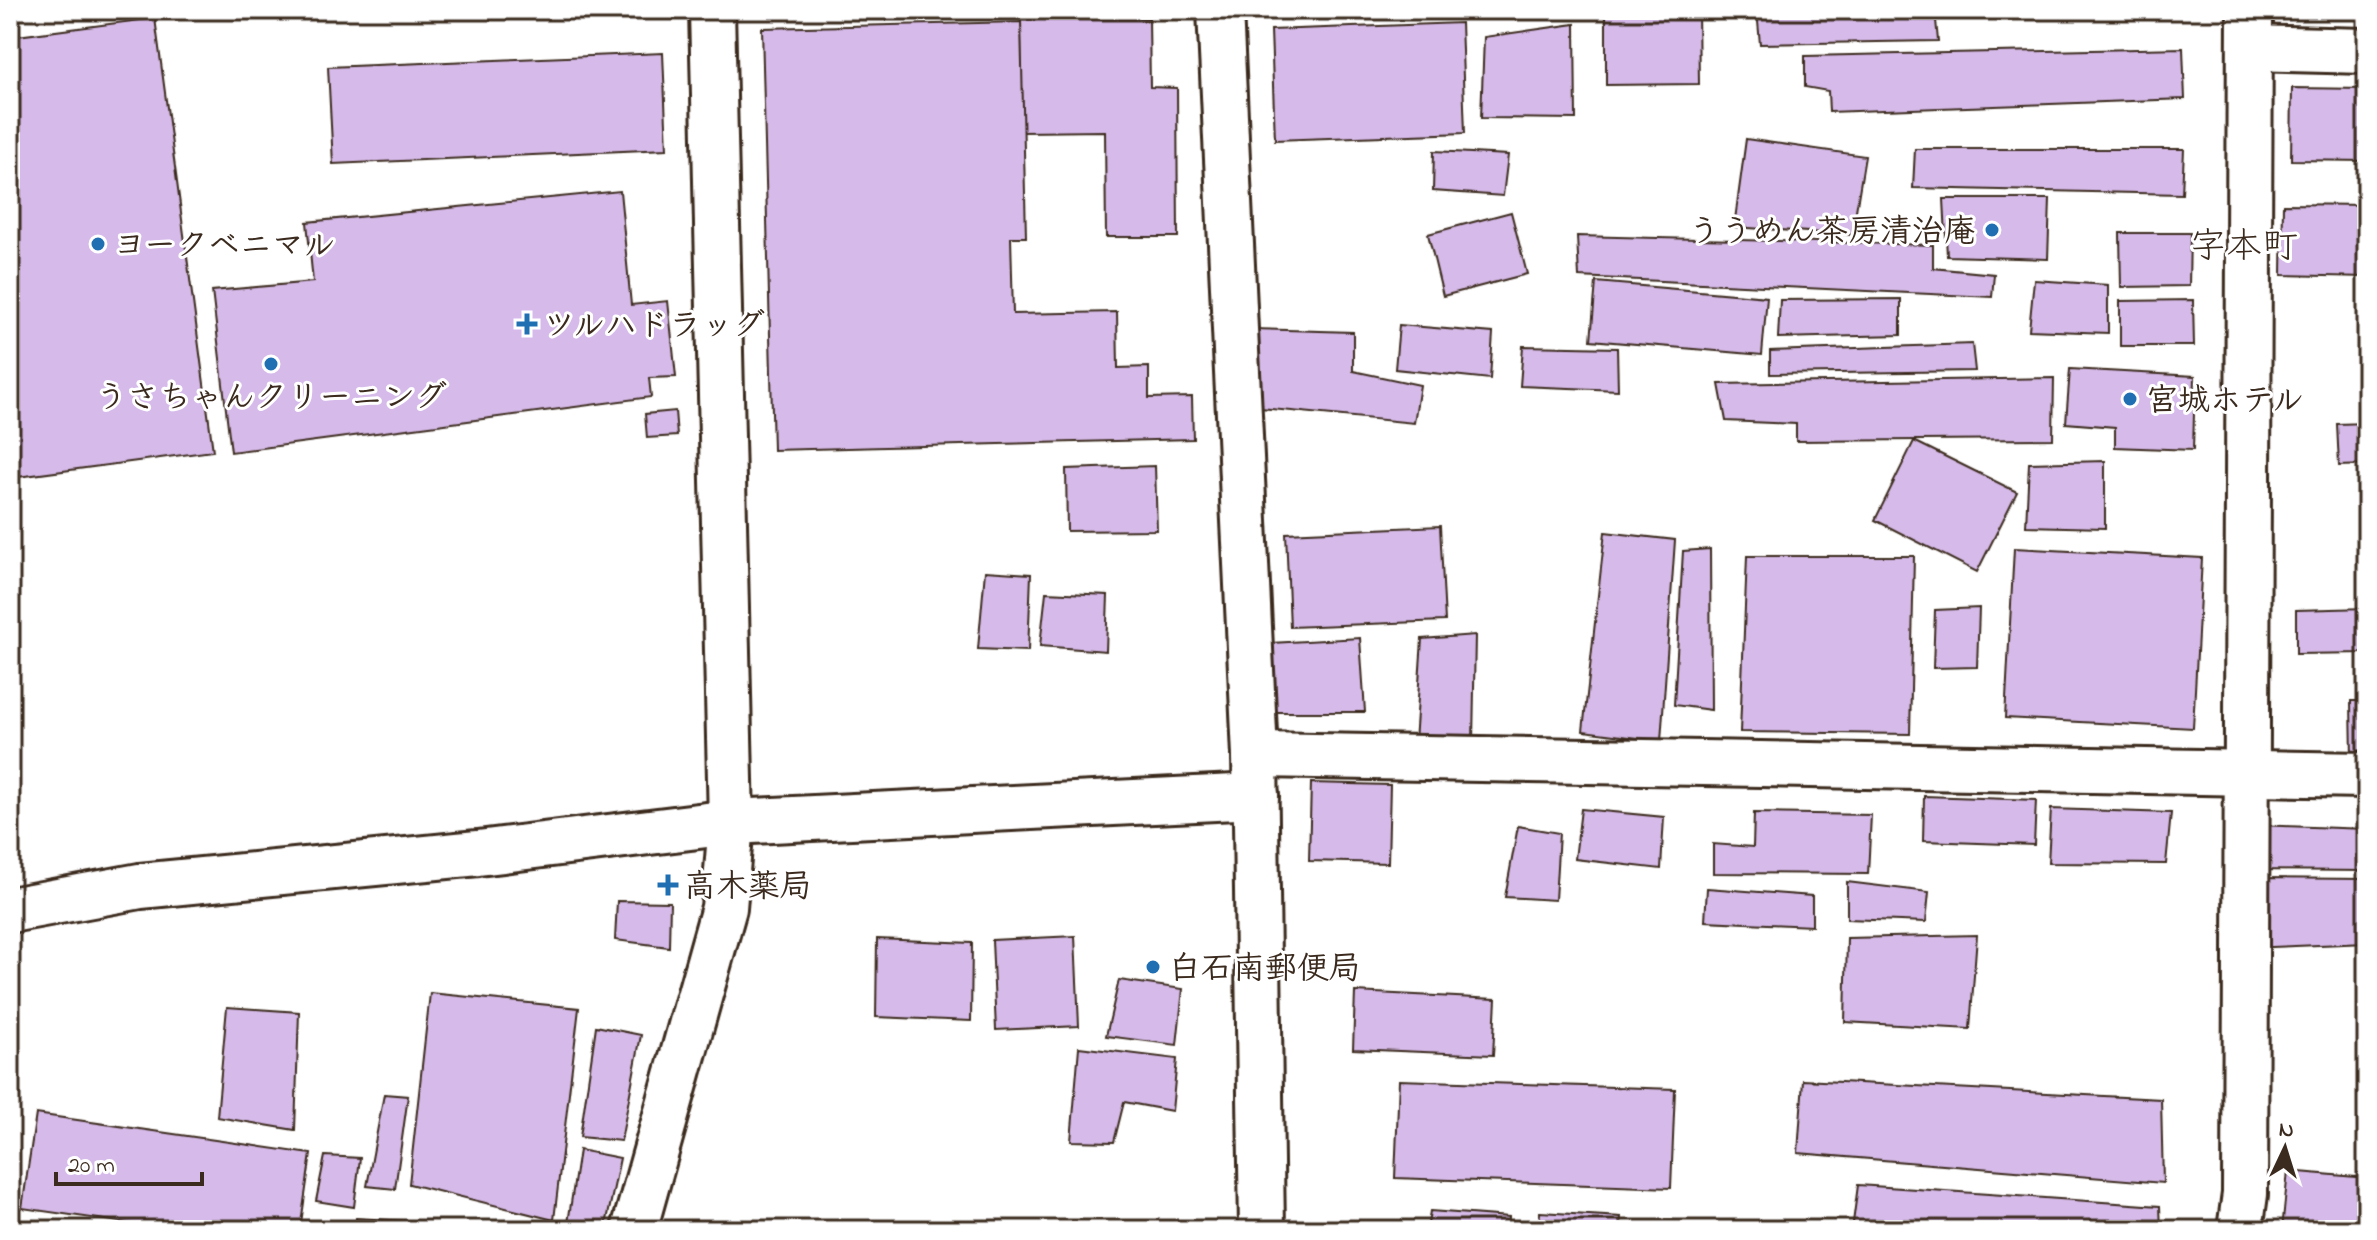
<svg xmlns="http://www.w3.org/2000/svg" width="2377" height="1240" viewBox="0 0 2377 1240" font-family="'Indie Flower','Klee One',sans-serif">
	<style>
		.building { fill: #d6bbea; stroke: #3b2a1e; stroke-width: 2 }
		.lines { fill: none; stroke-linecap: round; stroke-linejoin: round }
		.minor-casing { stroke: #3b2a1e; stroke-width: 50 }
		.minor { stroke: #fff; stroke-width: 44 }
		.poi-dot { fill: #1f6fb2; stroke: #fff; stroke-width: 3 }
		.labels { text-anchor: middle; stroke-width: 6; stroke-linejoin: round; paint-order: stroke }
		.poi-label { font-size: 32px; font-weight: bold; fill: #3b2a1e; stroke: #fff; text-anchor: start }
		.quarter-label { font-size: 36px; fill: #3b2a1e; stroke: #fff }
	</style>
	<rect width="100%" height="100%" fill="#fff"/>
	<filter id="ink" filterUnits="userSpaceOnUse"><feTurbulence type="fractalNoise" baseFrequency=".0125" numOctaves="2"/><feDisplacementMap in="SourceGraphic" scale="16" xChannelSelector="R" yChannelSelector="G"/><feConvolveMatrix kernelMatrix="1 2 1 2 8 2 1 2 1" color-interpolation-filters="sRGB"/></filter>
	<g filter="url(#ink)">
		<g class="building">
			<path d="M1606,10h92l1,74 -93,1z"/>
			<path d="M1757,10h178l3,31 -178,3z"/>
			<path d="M2077,10h107l-1,4z"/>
			<path d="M155,18l58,433 -203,27v-441z"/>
			<path d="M1149,18l1,69 27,1 1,149h-72l-1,-106 -83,1 -1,-113z"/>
			<path d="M1021,22l5,215h-15l2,77 104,-2 1,56 31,-1v31l43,-1 1,42 -420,11 -11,-422z"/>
			<path d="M1461,23l4,110 -190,7 -4,-110z"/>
			<path d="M1575,24l1,95 -95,-1 3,-81z"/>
			<path d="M2183,48l2,51 -356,13 -1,-21 -23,-4v-31z"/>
			<path d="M663,53l4,96 -334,15 -5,-97z"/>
			<path d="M2292,88l75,1v72l-76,-1z"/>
			<path d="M1746,139l119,17 -13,79 -118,-8z"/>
			<path d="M1915,149h269l-2,45 -269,-6z"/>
			<path d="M1434,151l74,4 -5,41 -70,-5z"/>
			<path d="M620,191l11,114 37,-4 8,76 -27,1 2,19 -420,55 -19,-161 101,-9 -6,-60z"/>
			<path d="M1944,199h106l-2,60 -101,-3z"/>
			<path d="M2283,204l84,1v72l-85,-2z"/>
			<path d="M1511,212l16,62 -84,22 -15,-62z"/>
			<path d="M2120,233h70l-1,53 -68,1z"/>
			<path d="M1577,236l356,9v23l61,6 -2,23 -413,-20z"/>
			<path d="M2034,280l74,5v48l-79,-3z"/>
			<path d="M1596,282l171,15 -5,58 -171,-15z"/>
			<path d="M1901,299v36l-123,3 2,-38z"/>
			<path d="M2193,300l1,46h-74v-45z"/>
			<path d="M1399,325l94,8 -3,46 -95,-10z"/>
			<path d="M1252,329l101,3v39l67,14 -6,38 -164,-16z"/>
			<path d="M1972,344l3,27 -205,3v-23z"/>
			<path d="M1523,346l94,2 1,42 -98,-4z"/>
			<path d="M2070,369l125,7 -2,74 -78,-3v-20l-49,-4z"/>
			<path d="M2054,378l-1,61 -257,2v-17l-70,-3 -7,-37z"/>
			<path d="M675,411l2,25 -30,2 -2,-24z"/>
			<path d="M2367,423v42l-28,1 -2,-42z"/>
			<path d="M1914,441l103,51 -40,80 -102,-52z"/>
			<path d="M2105,461v67l-79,-2 3,-63z"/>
			<path d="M1155,466l2,64 -90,1 -1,-62z"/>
			<path d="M1440,526l5,95 -155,6 -4,-94z"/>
			<path d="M1605,532l70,8 -14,201 -78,-10z"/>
			<path d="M2014,548l188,10 -9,170 -188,-10z"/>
			<path d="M1710,549l1,161 -37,-5 9,-154z"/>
			<path d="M1747,556h167l-4,178 -170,-2z"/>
			<path d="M985,571l46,3 -3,77 -50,-2z"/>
			<path d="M1046,592l62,3 -2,56 -66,-5z"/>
			<path d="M1979,608l-2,59 -44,1 2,-58z"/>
			<path d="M2367,608v45l-71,1v-44z"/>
			<path d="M1475,635l-2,107h-58l7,-103z"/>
			<path d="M1360,638l5,74h-92l-2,-69z"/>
			<path d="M2351,701h16v58h-15z"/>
			<path d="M1311,783l79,2 -2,78 -79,-2z"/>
			<path d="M1924,796l112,4 -2,45 -111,-4z"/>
			<path d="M1581,809l83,8 -3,52 -86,-10z"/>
			<path d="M2051,809l120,4 -5,51 -118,-1z"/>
			<path d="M1754,813l117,2 -3,59 -155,-1v-29l40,3z"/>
			<path d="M2254,825l113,4v42l-113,-1z"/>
			<path d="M1518,826l41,7 -4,67 -50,-3z"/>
			<path d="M2256,878l111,1v64l-119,5z"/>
			<path d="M1847,882l82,10 -3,30 -79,-3z"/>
			<path d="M1707,888l105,8v30l-107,-5z"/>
			<path d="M617,901l53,1 -1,45 -54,-7z"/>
			<path d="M1977,935l-7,94 -125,-7 2,-84z"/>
			<path d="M1075,936l4,90 -83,4 -4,-90z"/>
			<path d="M877,939l95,4 -1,78 -95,-4z"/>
			<path d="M1119,980l64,9 -6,56 -71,-9z"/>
			<path d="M1355,992l141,7 -3,56 -140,-6z"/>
			<path d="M430,993l149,15 -25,212 -145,-36z"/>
			<path d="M227,1007l72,5 -4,118 -78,-13z"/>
			<path d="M596,1026l45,9 -20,106 -41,-4z"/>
			<path d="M1079,1047l98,12 -5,52 -48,-9 -10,40 -43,-1z"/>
			<path d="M1399,1080l276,9 -4,99 -276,-10z"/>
			<path d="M1803,1080l358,19 2,84 -365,-30z"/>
			<path d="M384,1094l24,2 -13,93 -28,-3z"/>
			<path d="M36,1114l275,40 -11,76h-125l-153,-22z"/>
			<path d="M579,1150l41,8 -15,72h-38z"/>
			<path d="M325,1156l35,2 -6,49 -38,-6z"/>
			<path d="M2288,1171l79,7v52h-85z"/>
			<path d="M1858,1185l302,21 1,24h-309z"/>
			<path d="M1430,1211l79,6 -1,13h-81z"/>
			<path d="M1540,1212l81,5 -1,13h-81z"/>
			<path d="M356,1218l68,4 -1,8h-68z"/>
			<path d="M1643,1224l54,6h-55z"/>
		</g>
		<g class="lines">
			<defs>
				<g id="minor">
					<path d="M1220,10l35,745 7,475"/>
					<path d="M2250,48l117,3"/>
					<path d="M1255,755l1112,20"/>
					<path d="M10,910l130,-24 338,-33 253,-31 525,-26"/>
					<path d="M634,1230l90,-322 7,-86 -19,-812"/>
					<path d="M2240,1230l5,-36 5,-1184"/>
				</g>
			</defs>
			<use href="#minor" class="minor-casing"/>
			<use href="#minor" class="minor"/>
		</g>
	</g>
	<g class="poi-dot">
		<circle cx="1992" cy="230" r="8"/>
		<circle cx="98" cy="244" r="8"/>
		<path d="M523 312h8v8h8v8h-8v8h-8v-8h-8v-8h8z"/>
		<circle cx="271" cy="364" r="8"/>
		<circle cx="2130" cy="399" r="8"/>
		<path d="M664 873h8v8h8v8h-8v8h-8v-8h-8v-8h8z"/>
		<circle cx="1153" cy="967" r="8"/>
	</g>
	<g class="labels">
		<g class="poi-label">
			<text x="1976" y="241" text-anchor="end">ううめん茶房清治庵</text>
			<text x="114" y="255">ヨークベニマル</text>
			<text x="543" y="335">ツルハドラッグ</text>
			<text x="271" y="407" text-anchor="middle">うさちゃんクリーニング</text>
			<text x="2146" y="410">宮城ホテル</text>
			<text x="684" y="896">高木薬局</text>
			<text x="1169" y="978">白石南郵便局</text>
		</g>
		<g class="quarter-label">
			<text x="2244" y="257">字本町</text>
		</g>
	</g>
	<rect width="2377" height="1240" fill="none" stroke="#fff" stroke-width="40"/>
	<rect x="20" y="20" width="2337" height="1200" fill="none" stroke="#3b2a1e" stroke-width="3" filter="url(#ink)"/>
	<g transform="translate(2285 1148) rotate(4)" stroke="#ffffff" stroke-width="6" paint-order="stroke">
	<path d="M0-6L14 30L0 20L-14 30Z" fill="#3b2a1e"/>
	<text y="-12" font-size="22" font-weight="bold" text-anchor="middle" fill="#3b2a1e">N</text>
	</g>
	<path d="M56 1172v12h146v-12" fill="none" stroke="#3b2a1e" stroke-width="4"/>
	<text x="68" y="1172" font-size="24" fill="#3b2a1e" stroke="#ffffff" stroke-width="6" paint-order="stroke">20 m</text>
</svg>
